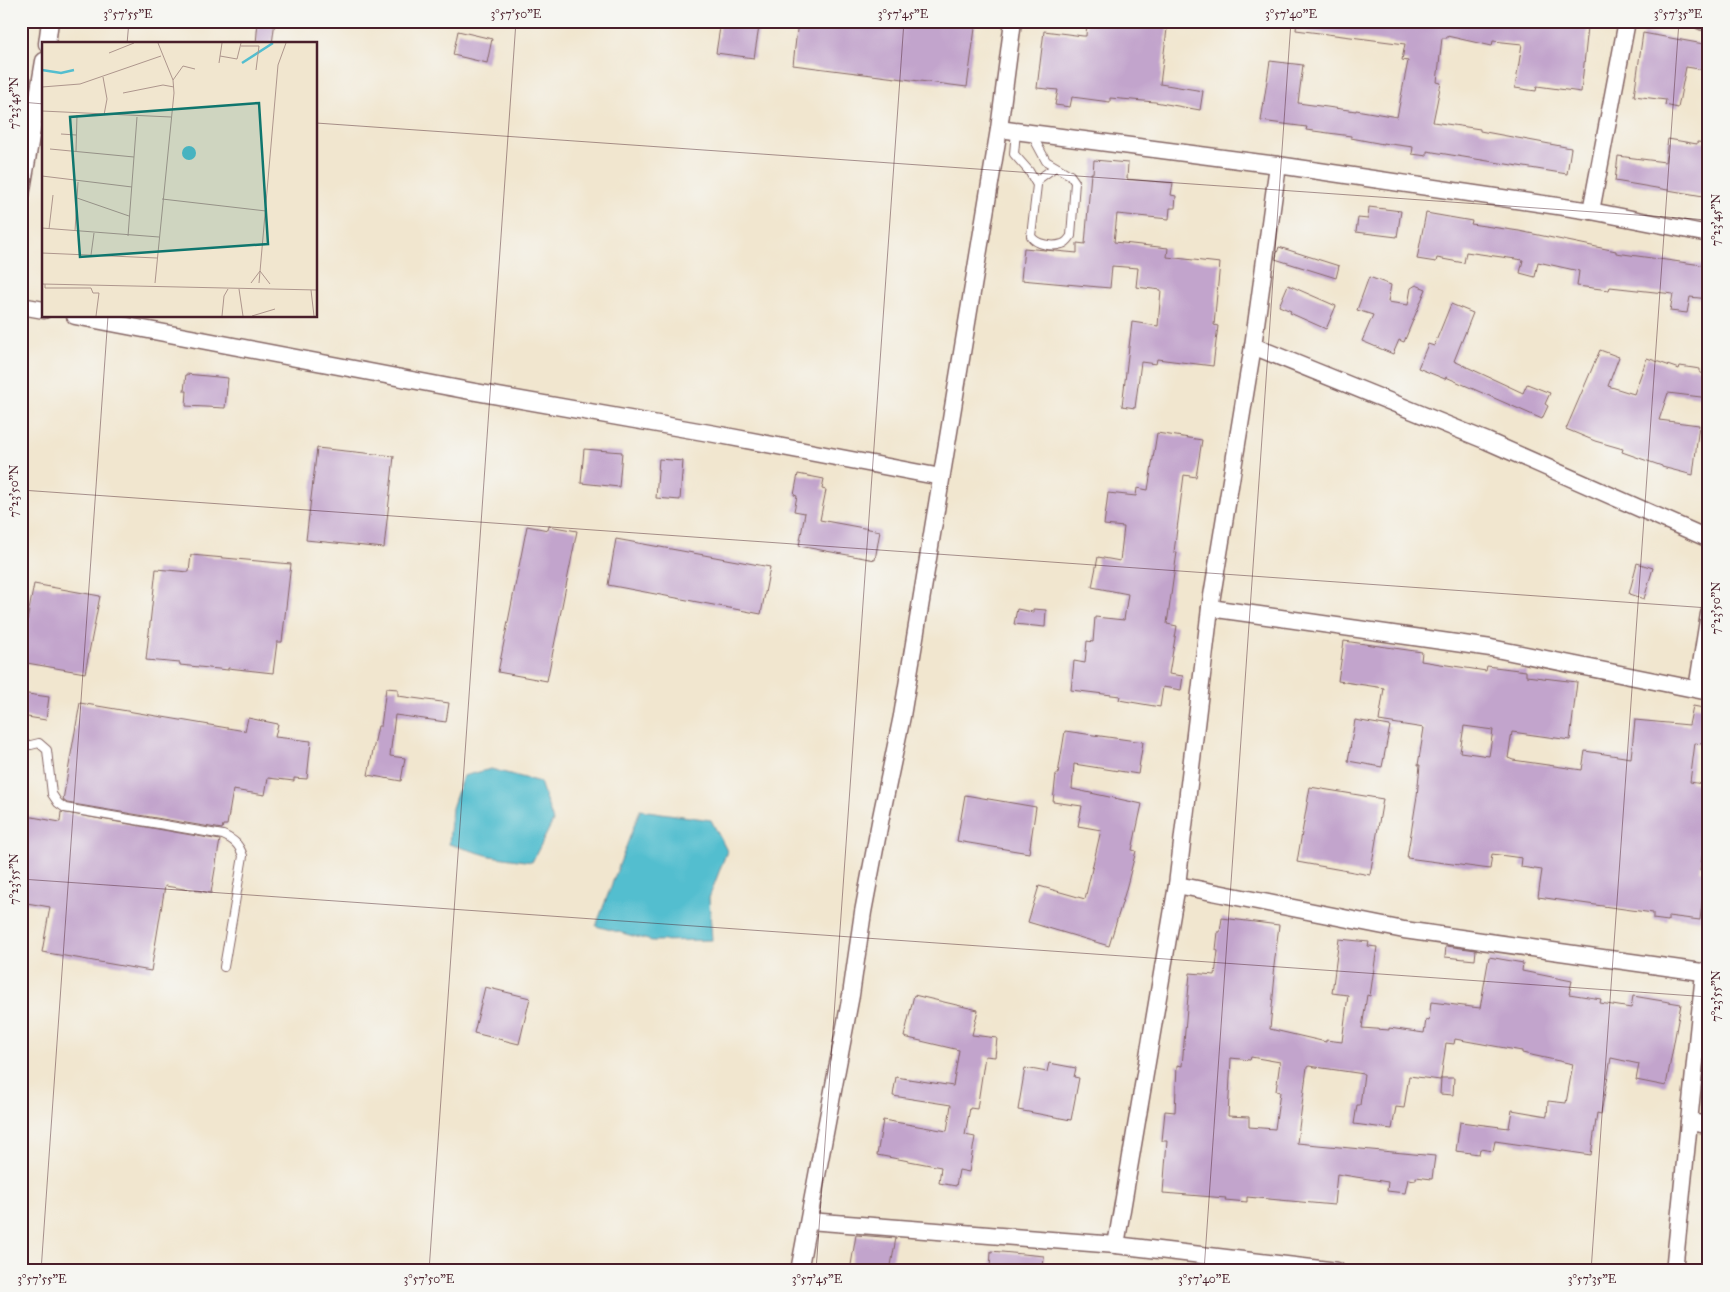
<svg xmlns="http://www.w3.org/2000/svg" width="1730" height="1292" viewBox="0 0 1730 1292" font-family="'IM FELL Great Primer',serif">
	<style>
		.water { fill: #53becf; stroke: #4e6e7d }
		.building { fill: #c2a4cc; fill-rule: evenodd }
		.lines { fill: none; stroke-linecap: round; stroke-linejoin: round }
		.lane-casing { stroke: #846564; stroke-width: 10 }
		.street-casing { stroke: #846564; stroke-width: 19 }
		.lane { stroke: #fff; stroke-width: 8 }
		.street { stroke: #fff; stroke-width: 16 }
		.ticks { fill: none; stroke: #4a1f2b; stroke-width: 1; stroke-opacity: 0.45 }
		.inset-river { fill: none; stroke: #53becf; stroke-width: 2.5 }
		.inset-road { fill: none; stroke: #ae968d; stroke-width: 1 }
		.view { fill: #0f766e; fill-opacity: 0.15; stroke: #0f766e; stroke-width: 2.5 }
		.inset-edge { fill: none; stroke: #4a1f2b; stroke-width: 2.5 }
		.neatline { fill: none; stroke: #4a1f2b; stroke-width: 2 }
		.ticks-label { font-size: 12px; text-anchor: middle; fill: #4a1f2b }
	</style>
	<rect width="100%" height="100%" fill="#f6f6f2"/>
	<filter id="ink" filterUnits="userSpaceOnUse"><feTurbulence type="fractalNoise" baseFrequency=".02" numOctaves="2"/><feDisplacementMap in="SourceGraphic" scale="10" xChannelSelector="R" yChannelSelector="G"/><feConvolveMatrix kernelMatrix="1 2 1 2 8 2 1 2 1" color-interpolation-filters="sRGB"/></filter>
	<filter id="wash" filterUnits="userSpaceOnUse"><feTurbulence type="fractalNoise" baseFrequency=".0096" numOctaves="4" result="noise"/><feDisplacementMap in="SourceGraphic" scale="20" xChannelSelector="R" yChannelSelector="G"/><feGaussianBlur stdDeviation="1.12" result="paint"/><feColorMatrix in="noise" values="0 0 0 0 0 0 0 0 0 0 0 0 0 0 0 0 0 1.4 0 .05"/><feComposite in="paint" operator="in"/></filter>
	<g filter="url(#wash)">
		<rect width="100%" height="100%" fill="#f1e6cf"/>
		<g class="water">
			<path d="M491,769l49,13 13,39 -21,41 -42,-6 -41,-12 3,-36 11,-32z"/>
			<path d="M640,810l71,10 16,31 -18,47 3,42 -60,1 -56,-15z"/>
		</g>
		<g id="blocks">
			<g class="building">
				<path d="M258,21h17l-3,23h-16z"/>
				<path d="M721,21h39l-6,37 -38,-5z"/>
				<path d="M798,21h178l-9,66 -174,-22z"/>
				<path d="M1087,21h81l-8,63 43,7 -3,19 -45,-8 -45,-4v4l-38,-5 -2,10 -15,-2 3,-15 -21,-2 7,-57 39,5h3z"/>
				<path d="M1297,21h235l56,6 -7,65 -44,-6 -1,5 -21,-3 7,-44 -29,-3 -1,5 -45,-10v2h-5l-5,44 4,1 -8,39 47,7v2l91,17 -4,26 -140,-23v5l-15,-2 1,-7 -30,-4v1l-32,-6v-2l-45,-6 1,-3 -46,-6 9,-60 33,4 -5,38 58,8v-1l41,7 11,-56 -6,-1 3,-16 -109,-14z"/>
				<path d="M458,31l34,8 -5,24 -34,-8z"/>
				<path d="M1643,33l66,12 -3,25 -20,-3 -8,41 -13,-3 1,-5 -32,-4z"/>
				<path d="M1668,139l29,5v-2l12,1v54l-94,-16 3,-25 47,6z"/>
				<path d="M1094,160l34,3 -1,16 46,4 -2,12 5,1 -1,12h-5l-1,11 -52,-5 -3,28 54,6 -1,9 53,6 -6,62 4,1 -5,40 -56,-7 -1,5 -15,-2 -6,46 -13,-2 10,-84 26,4 3,-36 -25,-3 2,-19 -26,-2 -2,22 -89,-8 3,-32 53,5v-10l8,1 6,-71h2z"/>
				<path d="M1369,207l32,4 -4,26 -41,-5 2,-14 10,1z"/>
				<path d="M1426,213l46,8 -1,3 48,7 97,20v2l93,13v33l-19,-2 -3,16 -17,-2 3,-17 -63,-7 -1,3 -32,-4 2,-15 -41,-9 -3,15 -15,-4 3,-13 -57,-8 -2,11 -27,-5 -1,4 -19,-3z"/>
				<path d="M1279,247l60,19 -3,12 -61,-19z"/>
				<path d="M1369,277l22,8 -3,17 20,3 3,-17 5,-3 10,4 -22,53 -5,-2 -6,14 -31,-13 11,-26 -16,-5z"/>
				<path d="M1288,285l48,21 -10,23 -36,-16 1,-2 -12,-5z"/>
				<path d="M1451,304l22,9 -19,48 69,32 4,-9 23,9 -5,11 3,2 -6,13 -96,-42 -1,2 -27,-11 10,-24 6,2z"/>
				<path d="M1600,350l19,7 -11,29 26,8 13,-36 32,11 1,-3 20,3v4l9,1v24l-41,-5 -9,27 40,5 -6,50 -31,-8v-1l-40,-14 1,-3 -28,-8 -29,-12z"/>
				<path d="M186,374l42,4 -3,30 -39,-2 1,-15h-3z"/>
				<path d="M1157,433l45,7 -6,37 -12,-2 -10,77h3l-10,72 10,2 -8,48 14,2 -2,14 -18,-3 -3,20 -41,-7 1,-4 -49,-6 3,-29 11,2 2,-22 6,1 2,-25 29,3 4,-26 -36,-7 6,-30 22,4 4,-34 -20,-2 4,-32 28,3 1,-8 11,2z"/>
				<path d="M317,448l77,8 -10,92 -78,-8z"/>
				<path d="M584,449l38,3 -3,35 -38,-4z"/>
				<path d="M659,459l24,2 -3,39 -24,-2z"/>
				<path d="M798,474l26,5 -2,10 4,1 -6,30 60,11 -5,29 -76,-14 6,-33 -11,-2 3,-15 -3,-1z"/>
				<path d="M527,526l21,4 1,-4 28,5 -30,150 -49,-9z"/>
				<path d="M616,539l154,28 -9,47 -153,-29z"/>
				<path d="M191,555l100,9 -9,78h-5l-4,31 -45,-5v2l-48,-5v-2l-34,-3 10,-91 33,3z"/>
				<path d="M1637,563l16,5 -9,31 -15,-5z"/>
				<path d="M34,584l66,12 -15,77 -64,-11v-10z"/>
				<path d="M1017,609l16,3v-3l13,1 -1,17 -31,-3z"/>
				<path d="M1344,641l78,11 -1,9 65,10 1,-5 39,5v5l51,6 -7,58 -58,-8 -4,26 5,2 69,10 3,-19 46,7 4,-38 54,5 4,-19 16,3v36l-14,-2 -5,39 19,3v29l-9,56 6,1 -6,49 -32,-4v5l-15,-2v-6l-115,-16 4,-27 -21,-3 1,-9 -30,-4 -2,15 -83,-11 10,-62 3,-31h-2l6,-37 -45,-7 5,-33 -46,-7zM1464,726l29,4 -4,26 -29,-4z"/>
				<path d="M386,688l12,1v7l51,7 -3,19 -51,-7 -5,41 15,2 -4,23 -33,-6 10,-49h3z"/>
				<path d="M21,693l28,4 -3,23 -25,-4z"/>
				<path d="M80,703l165,28 3,-13 30,6 -3,13 36,4 -4,38 -13,-1v3l-26,-3 -3,17 -32,-5 -6,35h-4l-1,4 -155,-26 -4,-3z"/>
				<path d="M1355,720l35,6 -8,41 -34,-6z"/>
				<path d="M1065,731l78,11 -5,32 -64,-10 -2,25 70,15 -10,46 4,1 -11,42 -16,53 -81,-24 11,-36 46,13 16,-69 -23,-4 4,-20 -29,-4 3,-28h2z"/>
				<path d="M1310,787l73,12 -13,76 -73,-13z"/>
				<path d="M965,795l71,12 -7,46 -72,-12z"/>
				<path d="M61,812l159,28 -9,53 -46,-7 -14,85 -109,-19 8,-45 -29,-5v-87l39,7z"/>
				<path d="M1222,918l57,7 -6,49 2,1 -5,54 56,13v-2l16,2 6,-47 -16,-2 7,-54 30,3 -1,4 9,1 -7,49 -3,-1 -5,33 27,2v-2l35,5 2,-13 3,1 2,-19 49,6 9,-51 34,6 -1,8 50,10 -3,13 32,5 -1,4 31,5 2,-12 48,8 -15,82 -30,-6 3,-16 -28,-6 -10,56 -4,-1 -6,42 -96,-14 -2,10 -13,-2 -1,5 -23,-3 4,-29 49,6 3,-18 35,6 1,-15 18,2 7,-39 -51,-11v-2l-67,-12 -1,5 -8,-1 -5,35h13l-1,17 -13,-1 1,-16 -1,2 -31,-4 -5,32 -8,-1 -4,22 -38,-5 3,-19h3l4,-31 -55,-8 -2,1 -10,76 138,13 -3,23 -16,-2v3l-8,-1 -3,14 -18,-2 1,-9 -51,-8 -3,31 -87,-8v5l-22,-2 1,-2 -63,-5 4,-52h-5l3,-30 10,1 2,-47 5,1 8,-93 25,2 3,-24 -2,-1 2,-18h2zM1251,1057l29,5 -4,29 4,1 -5,37 -26,-2v-10l-21,-1 3,-58 19,2z"/>
				<path d="M1446,946l30,4 -1,10 -30,-3z"/>
				<path d="M485,987l45,11 -11,46 -45,-11z"/>
				<path d="M914,995l64,15 -6,25 25,3 -2,19 -10,-1 -8,53 -7,-1 -5,27 10,2 -6,35 -10,-2 -3,16 -17,-3 2,-16 -64,-12 6,-35 64,11 4,-26 -58,-9 3,-19 57,9 6,-36 -55,-13z"/>
				<path d="M1049,1063l27,5 -2,9 5,1 -8,42 -53,-10 7,-42 22,4z"/>
				<path d="M856,1235l40,3 -6,33h-40z"/>
				<path d="M991,1251l53,5 -1,15h-53z"/>
			</g>
		</g>
	</g>
	<g filter="url(#ink)">
		<use href="#blocks" fill-opacity="0" stroke="#846564" stroke-width="1"/>
		<g class="lines">
			<defs>
				<g id="lane">
					<path d="M1016,131l-2,23 15,17 8,14 -6,51c5,9 22,11 31,8 4,-1 7,-5 9,-8l4,-54 -5,-7 -24,-14 -14,-26"/>
					<path d="M1036,181l19,-14"/>
					<path d="M21,745h10l8,-2 8,7 5,44 6,9 7,5 158,27c11,5 16,9 20,21l-19,111"/>
				</g>
				<g id="street">
					<path d="M1701,21l8,1"/>
					<path d="M47,44l3,-23"/>
					<path d="M999,129l279,36 313,46 118,23"/>
					<path d="M21,195l23,-134"/>
					<path d="M1591,211l36,-190"/>
					<path d="M21,306l23,4"/>
					<path d="M75,316l395,75 245,43 226,43"/>
					<path d="M1253,346l234,95 222,98"/>
					<path d="M1210,608l281,40 218,44"/>
					<path d="M1697,689l12,-75"/>
					<path d="M1177,885l227,45 305,43"/>
					<path d="M1689,1122l20,3"/>
					<path d="M809,1221l307,24 221,26"/>
					<path d="M1116,1245l61,-360 33,-277 43,-262 25,-181"/>
					<path d="M799,1271l52,-276 12,-83 18,-95 21,-101 97,-587 14,-108"/>
					<path d="M1674,1271l30,-298"/>
				</g>
			</defs>
			<use href="#lane" class="lane-casing"/>
			<use href="#street" class="street-casing"/>
			<use href="#lane" class="lane"/>
			<use href="#street" class="street"/>
		</g>
	</g>
	<path class="ticks" d="M127,44l2,-23M21,102l23,2M316,123l1393,97M21,490l1688,118M21,879l1688,118M21,1267l55,4M41,1271l67,-955M429,1271l87,-1250M816,1271l88,-1250M1204,1271l87,-1250M1591,1271l88,-1250"/>
	<g transform="translate(42 42)">
		<rect width="275" height="275" fill="#f1e6cf"/>
		<path d="M140 111a7 7 0 1 1 14 0a7 7 0 1 1-14 0Z" fill="#53becf"/>
		<path class="inset-river" d="M200,21l31,-20M0,28l19,3 13,-3"/>
		<path class="inset-road" d="M199,4h18l-3,24M67,11l25,-10M178,14l17,3 4,-16M177,21l3,-20M61,35l4,22 -3,16M131,38l10,-14 12,3M0,45l38,-3 81,-28M81,51l40,-8 11,2M0,69l129,6M19,92l15,1M8,107l84,8M34,109l1,-36M0,134l90,11M35,156l52,18M120,157l104,12M0,186l117,9M7,187l4,-34M33,189l3,-49M86,194l9,-119M0,211l115,5M49,213l3,-22M218,229l10,13M113,241l19,-190 -1,-13 -15,-37M209,241l9,-12M217,241l19,-218 8,-22M0,242l275,6M3,242v4h46l2,5h6l-3,23M197,247l4,27M269,248l3,26M180,274l2,-20 4,-7M210,274l23,-7"/>
		<path class="view" d="M217,61l9,141 -188,13 -10,-140z"/>
		<rect width="275" height="275" class="inset-edge"/>
	</g>
	<rect width="1730" height="1292" fill="none" stroke="#f6f6f2" stroke-width="55"/>
	<rect x="28" y="28" width="1674" height="1236" class="neatline"/>
	<g class="ticks-label">
		<text x="128" y="18">3°57'55"E</text>
		<text x="516" y="18">3°57'50"E</text>
		<text x="903" y="18">3°57'45"E</text>
		<text x="1291" y="18">3°57'40"E</text>
		<text x="1678" y="18">3°57'35"E</text>
		<text transform="translate(14 103) rotate(-90)" y="4">7°23'45"N</text>
		<text transform="translate(1716 220) rotate(-90)" y="4">7°23'45"N</text>
		<text transform="translate(14 491) rotate(-90)" y="4">7°23'50"N</text>
		<text transform="translate(1716 608) rotate(-90)" y="4">7°23'50"N</text>
		<text transform="translate(14 879) rotate(-90)" y="4">7°23'55"N</text>
		<text transform="translate(1716 996) rotate(-90)" y="4">7°23'55"N</text>
		<text x="42" y="1283">3°57'55"E</text>
		<text x="429" y="1283">3°57'50"E</text>
		<text x="817" y="1283">3°57'45"E</text>
		<text x="1204" y="1283">3°57'40"E</text>
		<text x="1592" y="1283">3°57'35"E</text>
	</g>
</svg>
